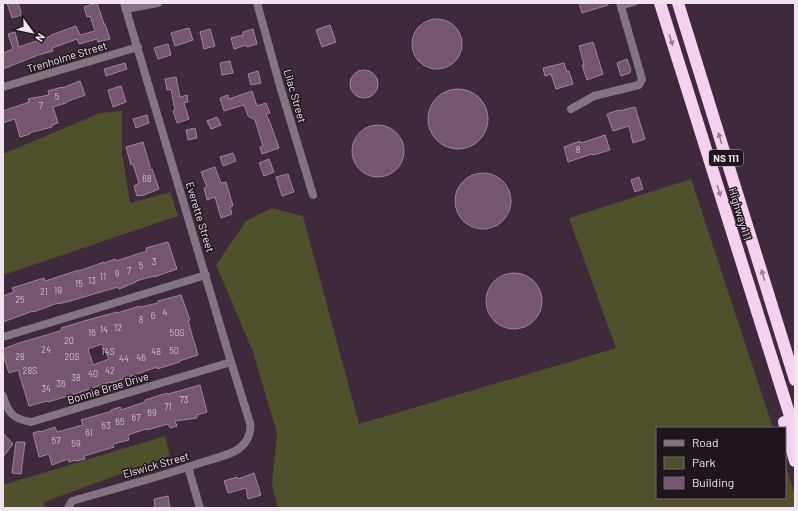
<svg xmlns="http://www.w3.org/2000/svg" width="798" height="511" viewBox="0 0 798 511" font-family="Barlow,sans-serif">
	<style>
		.green { fill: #4f502c }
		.building { fill: #755570; stroke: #9d8598; fill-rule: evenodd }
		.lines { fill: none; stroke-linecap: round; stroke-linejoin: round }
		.service { stroke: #837481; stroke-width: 4 }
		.minor { stroke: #837481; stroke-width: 8 }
		.motorway { stroke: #f6d0ef; stroke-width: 12 }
		.oneway { fill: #957c90 }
		.labels { text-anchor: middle; stroke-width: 3; stroke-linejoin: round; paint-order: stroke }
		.number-label { font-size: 9px; fill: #d3c0cf }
		.shield { fill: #1f161d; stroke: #b3a6b0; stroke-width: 1 }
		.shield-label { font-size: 10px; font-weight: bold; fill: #f2e4ef }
		.street-label { font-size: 11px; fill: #f2e4ef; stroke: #1f161d }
	</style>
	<rect width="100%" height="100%" fill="#3e2a3a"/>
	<g class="green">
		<path d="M122,111v42l8,50 40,-11 8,24 -175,59v-121l97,-41z"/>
		<path d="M691,179l82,249h-116v70h128v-34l10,31v13h-517l-6,-24 5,-51 -24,-81 -37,-87 30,-44 26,-13 31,8 56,208 257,-76 -47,-130z"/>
		<path d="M165,436l5,20 -126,46 1,6h-29v-1l-13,1v-23z"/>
	</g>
	<g class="building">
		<path d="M7,3h11l4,12 -10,3z"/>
		<path d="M97,3l7,21h1l5,15 -12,3 -1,-3 -18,5 -2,-5 -25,9 1,3 -15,4 -35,14v-16l10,-4 -5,-15 7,-2 4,15 32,-11v-1l25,-9 4,9 15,-4 -5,-15 -3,1 -3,-10z"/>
		<path d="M579,3h29v2l-26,8z"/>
		<circle cx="437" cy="44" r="25"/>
		<path d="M330,25l6,17 -14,5 -6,-17z"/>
		<path d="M189,28l4,12 -18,6 -4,-13z"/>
		<path d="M210,29l5,17 -11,3 -4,-17z"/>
		<path d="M253,29l4,15 -10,3 -1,-2 -12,4 -3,-11 12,-3v-3z"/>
		<path d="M593,42l10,32 -16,6 -5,-15h2l-5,-19z"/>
		<path d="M168,44l3,11 -13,4 -4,-11z"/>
		<path d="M627,59l4,11 -1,1v2l-9,3 -4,-13z"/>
		<path d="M230,61l3,12 -11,2 -2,-12z"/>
		<path d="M125,63l2,6 -21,7 -2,-7z"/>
		<path d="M564,63l3,9 2,-1 4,13 -17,5 -5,-15 -6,2 -2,-8z"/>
		<circle cx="364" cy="84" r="14"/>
		<path d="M258,71l3,12 -10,2 -3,-11z"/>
		<path d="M176,77l4,20 7,-2 1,7 -4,1 5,16 -12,4 -4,-12 2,-1 -4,-21 -4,1 -2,-11z"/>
		<path d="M80,81l5,14 -19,7v1l-13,4 5,16 -6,2v2l-23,6 1,1 -10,3 -5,-18 -12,4v-12l26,-9 -1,-3 21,-4 -1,-4 14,-4v1z"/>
		<path d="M121,86l5,16 -13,5 -5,-17z"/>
		<circle cx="458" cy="119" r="30"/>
		<path d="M252,91l5,15 9,-3 4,10 -4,1 5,11 8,23 -17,6 -2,-7 3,-1 -8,-26 -7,-4 -4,-11 -20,6 -4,-13 8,-3 1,4z"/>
		<path d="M635,107l10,32 -12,4 -4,-17 -16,5 -6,-17 12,-4v1z"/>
		<path d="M147,115l2,8 -13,5 -3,-9z"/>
		<path d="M217,117l4,8 -10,4 -4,-8z"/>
		<circle cx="378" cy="151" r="26"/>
		<path d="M195,128l2,10 -9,2 -2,-10z"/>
		<path d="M605,135l5,15 -17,5 -1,-1 -24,8 -4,-15 16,-6 1,2z"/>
		<path d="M143,142l8,28 1,-1 7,20 -15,6 -7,1 -3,-10 5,-3 -6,-19 -2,1 -5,-18z"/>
		<path d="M233,153l3,8 -13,5 -3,-9z"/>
		<path d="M269,159l5,13 -10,4 -5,-13z"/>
		<path d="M215,167l6,16 5,-1 7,24 -3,1 2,7 -11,4 -6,-21 -8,3 -3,-12 3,-1 -6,-15z"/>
		<circle cx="483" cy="201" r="28"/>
		<path d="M288,174l6,18 -12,4 -6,-19z"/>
		<path d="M639,177l4,12 -8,3 -4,-12z"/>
		<path d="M168,242l9,27 -23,8v-1l-18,5v1l-17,7 -1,-2 -48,14 -12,3v-1l-25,9v-1l-30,11v-26l11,-4 -2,-4 32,-10 1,3 34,-11v1l25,-9v1l11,-4 1,2 31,-10 -1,-3z"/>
		<circle cx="514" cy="301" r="28"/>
		<path d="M181,295l9,25 -2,1 10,34 -19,6 1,1 -23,7v-2l-46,16 -1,-1 -32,11 -30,9 -1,-1 -18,5 -11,-36 -9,3 -6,-19v-5l16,-6 31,-9 12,-4 -1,-2 23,-7 33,-9v1l23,-7 1,1 17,-4v-2zM102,344l7,15 -16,6 -5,-16z"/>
		<path d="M200,385l7,27 -10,3v3l-22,3 2,5 -7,2 -2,-4 -21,6 -1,-1 -18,6 1,5 -16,4 1,3 -30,9 1,3 -9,2v-1l-7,2 -1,-3 -16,6 -3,-11 -10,3 -6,-24 7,-2v1l15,-5 2,5 26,-7 -2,-5 31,-9 -1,-1 9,-3 1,3 24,-8v-2l22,-7 1,1z"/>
		<path d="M3,433l10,11 -10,13z"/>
		<path d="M16,442h9l-4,32 -9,-1z"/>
		<path d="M254,473l7,22 -13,4 -2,-11 -18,5 -4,-12 13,-4 1,2z"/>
		<path d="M168,496l2,12h-15l-1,-9z"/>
	</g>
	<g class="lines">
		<path class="service" d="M621,8l15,-5"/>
		<g class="minor">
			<path d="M257,3l23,83 33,109"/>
			<path d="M126,9l32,-6"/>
			<path d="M3,87l135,-40"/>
			<path d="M571,109l23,-13 45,-11 3,-6 -22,-76"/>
			<path d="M3,337l203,-62"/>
			<path d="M3,396c5,17 10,23 28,26l200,-60"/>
			<path d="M188,467l12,41"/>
			<path d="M68,508l4,-7c44,-13 88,-24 131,-39 10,-3 26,-7 34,-12 9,-6 15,-16 13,-27l-19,-61 -107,-359"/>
		</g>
		<g class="motorway">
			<path d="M660,3l135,429"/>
			<path d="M678,3l117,377"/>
			<path d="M784,422l11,39"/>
		</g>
	</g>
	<defs><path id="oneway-solid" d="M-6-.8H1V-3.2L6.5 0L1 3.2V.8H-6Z"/></defs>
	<g class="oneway">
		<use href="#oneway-solid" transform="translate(671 40) rotate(72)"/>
		<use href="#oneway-solid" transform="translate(720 138) rotate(-107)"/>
		<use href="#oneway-solid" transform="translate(719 191) rotate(72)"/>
		<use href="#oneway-solid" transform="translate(763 275) rotate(-107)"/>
	</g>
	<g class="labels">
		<g class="number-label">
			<text x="57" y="100">5</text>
			<text x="41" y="109">7</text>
			<text x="578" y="153">8</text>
			<text x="147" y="182">68</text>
			<text x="154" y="265">3</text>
			<text x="141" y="269">5</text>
			<text x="129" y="274">7</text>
			<text x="117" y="277">9</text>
			<text x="103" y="280">11</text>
			<text x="92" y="284">13</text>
			<text x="79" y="287">15</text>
			<text x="58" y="294">19</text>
			<text x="44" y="295">21</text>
			<text x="20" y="303">25</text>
			<text x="165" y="316">4</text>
			<text x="153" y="319">6</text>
			<text x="141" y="323">8</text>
			<text x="118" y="331">12</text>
			<text x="104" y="333">14</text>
			<text x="92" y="336">16</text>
			<text x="177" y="336">50S</text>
			<text x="69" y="344">20</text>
			<text x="46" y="353">24</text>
			<text x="174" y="354">50</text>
			<text x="108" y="355">14S</text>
			<text x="156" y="355">48</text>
			<text x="20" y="360">28</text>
			<text x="72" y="360">20S</text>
			<text x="141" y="361">46</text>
			<text x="124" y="362">44</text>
			<text x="30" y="374">28S</text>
			<text x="110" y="374">42</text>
			<text x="93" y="377">40</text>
			<text x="76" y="381">38</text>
			<text x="61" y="387">36</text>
			<text x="46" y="392">34</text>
			<text x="184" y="403">73</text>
			<text x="168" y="410">71</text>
			<text x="152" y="416">69</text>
			<text x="136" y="421">67</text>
			<text x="120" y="425">65</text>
			<text x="106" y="429">63</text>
			<text x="89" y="436">61</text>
			<text x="56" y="444">57</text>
			<text x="76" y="447">59</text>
		</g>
		<rect class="shield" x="709" y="150" width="34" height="16" rx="3"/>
		<g class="shield-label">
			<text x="726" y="162">NS 111</text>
		</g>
		<g class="street-label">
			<text transform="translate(67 57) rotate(-17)" y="4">Trenholme Street</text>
			<text transform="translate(295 96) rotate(74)" y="4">Lilac Street</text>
			<text transform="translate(740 214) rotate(73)" y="4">Highway 111</text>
			<text transform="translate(200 217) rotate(73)" y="4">Everette Street</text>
			<text transform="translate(108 388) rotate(-17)" y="4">Bonnie Brae Drive</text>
			<text transform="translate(156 465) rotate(-16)" y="4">Elswick Street</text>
		</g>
	</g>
	<rect width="798" height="511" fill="none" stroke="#f2e4ef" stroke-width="8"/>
	<rect x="656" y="427" width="130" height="72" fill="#1f161d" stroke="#736871"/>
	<rect x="664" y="440" width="20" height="6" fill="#837481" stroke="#736871"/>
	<text x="692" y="447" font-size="12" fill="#f2e4ef">Road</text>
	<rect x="664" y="457" width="20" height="12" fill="#4f502c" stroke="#736871"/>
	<text x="692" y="467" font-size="12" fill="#f2e4ef">Park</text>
	<rect x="664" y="477" width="20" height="12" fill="#755570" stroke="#736871"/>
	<text x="692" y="487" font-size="12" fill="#f2e4ef">Building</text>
	<g transform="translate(32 32) rotate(123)" stroke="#1f161d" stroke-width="3" paint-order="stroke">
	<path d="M0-3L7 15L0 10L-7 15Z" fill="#f2e4ef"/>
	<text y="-6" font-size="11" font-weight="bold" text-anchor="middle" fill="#f2e4ef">N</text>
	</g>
</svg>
